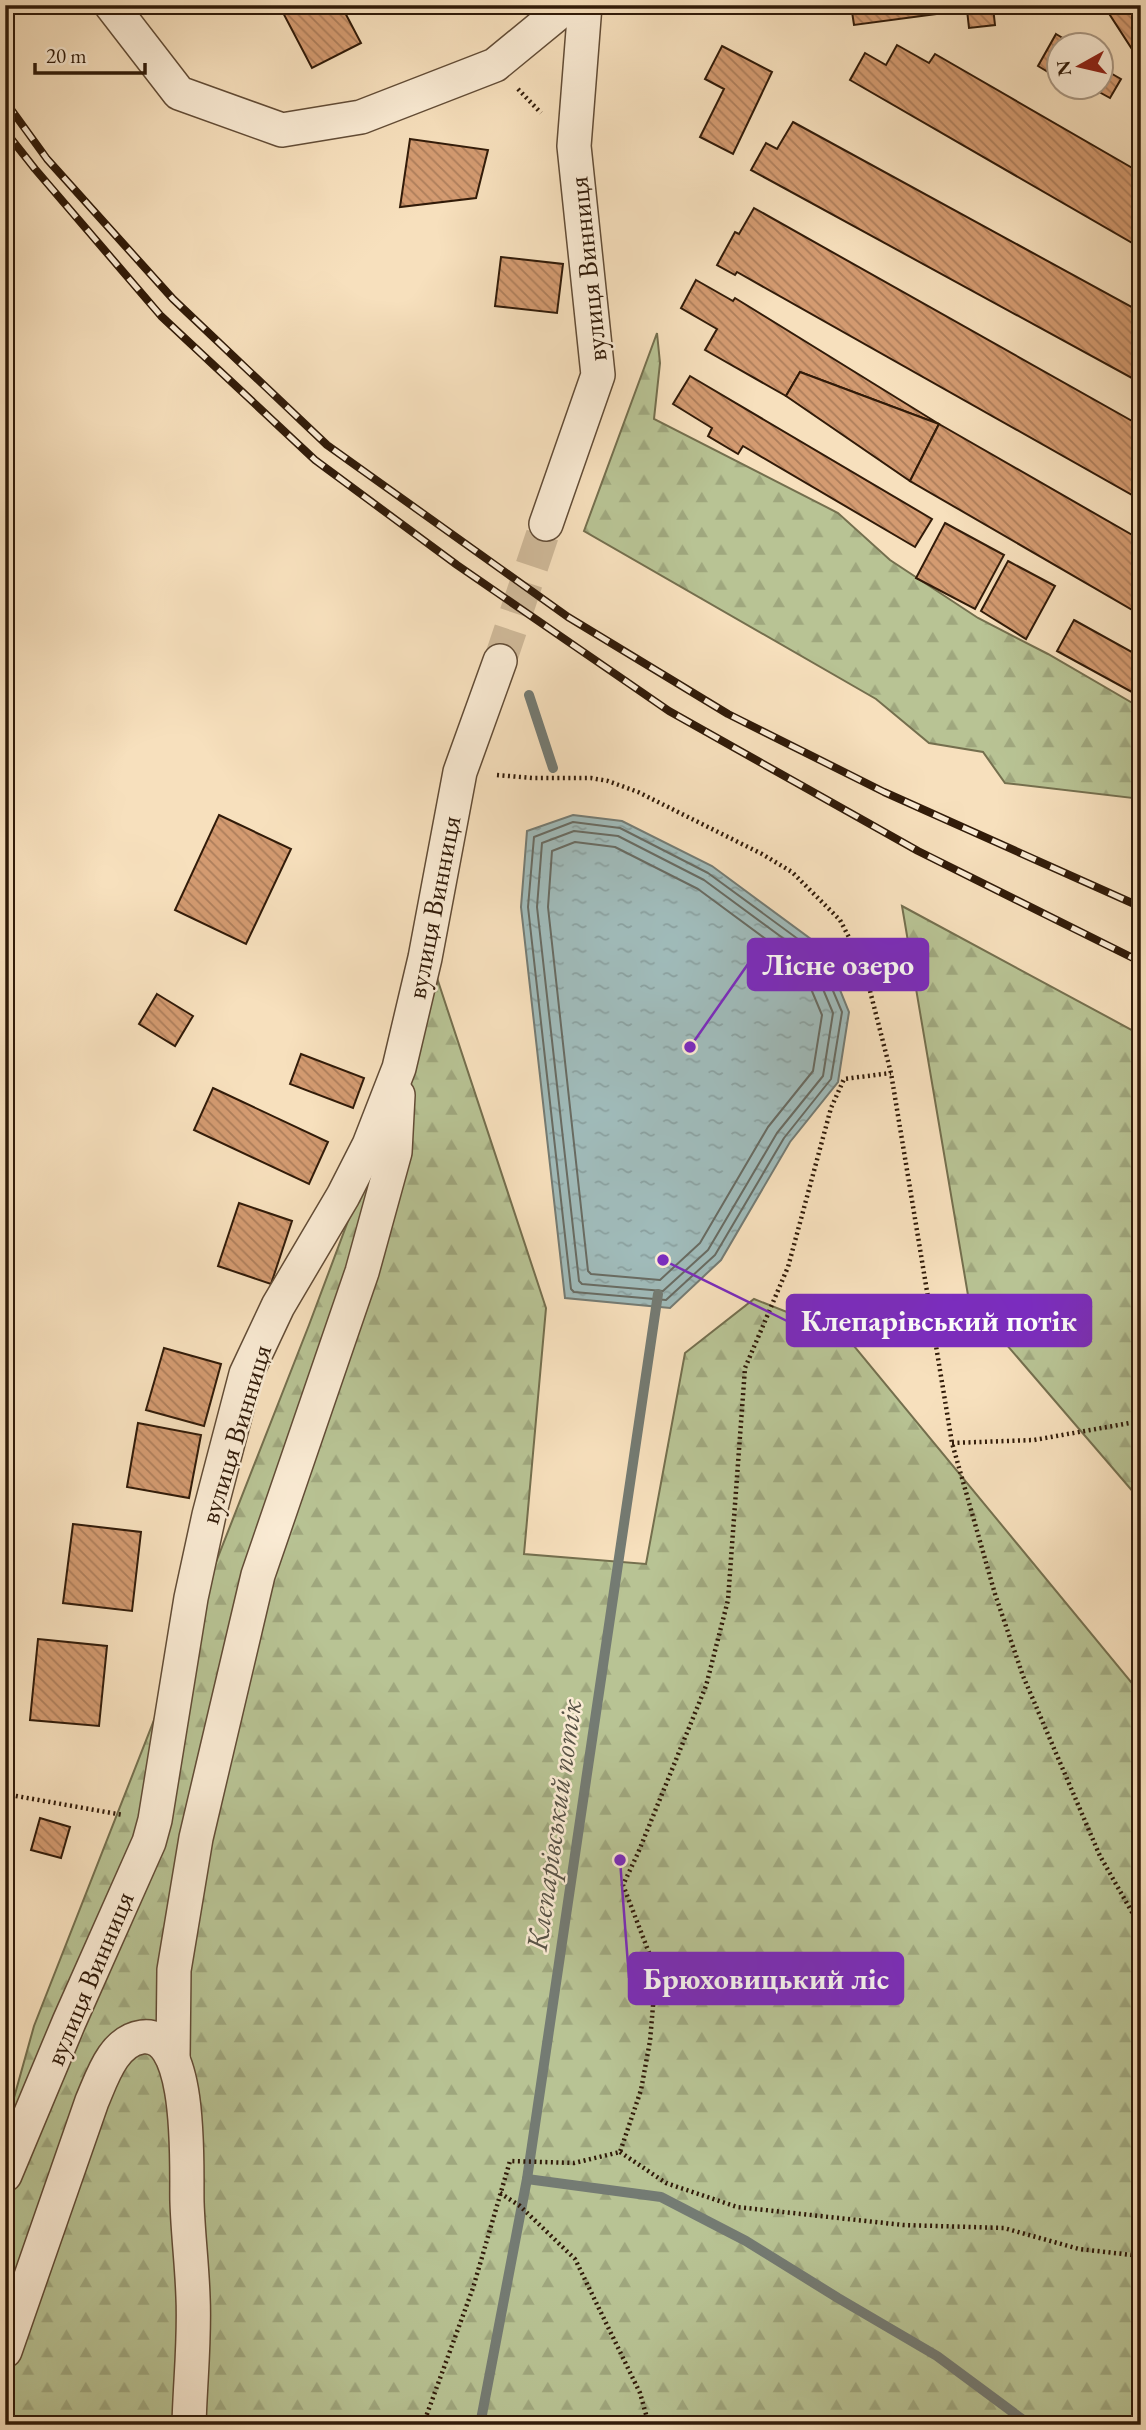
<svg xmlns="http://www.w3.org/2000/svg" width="1146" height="2430" viewBox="0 0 1146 2430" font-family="'EB Garamond',serif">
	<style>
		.forest { fill: url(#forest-firs); stroke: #746f4e; stroke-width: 2 }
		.water { fill: url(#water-ripples); stroke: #747b73; stroke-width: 2 }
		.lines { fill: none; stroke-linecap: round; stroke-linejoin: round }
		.shore { stroke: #686b62; stroke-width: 2 }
		.stream { stroke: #747b73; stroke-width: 10 }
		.building { fill: url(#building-back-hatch); stroke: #311b09; stroke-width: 2 }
		.street-tunnel { stroke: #cfb999; stroke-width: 33; stroke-dasharray: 33 17; stroke-linecap: butt }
		.street-casing { stroke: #624c36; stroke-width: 36 }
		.path { stroke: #311b09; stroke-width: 4.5; stroke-dasharray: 2 3.5; stroke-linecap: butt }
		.street { stroke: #faebd4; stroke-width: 33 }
		.rail-casing { stroke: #311b09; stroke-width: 8 }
		.rail { stroke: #faebd4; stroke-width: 5; stroke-dasharray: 16; stroke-linecap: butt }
		.labels { text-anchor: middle; stroke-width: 5; stroke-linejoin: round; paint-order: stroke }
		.street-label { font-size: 28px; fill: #311b09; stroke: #faebd4 }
		.water-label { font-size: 30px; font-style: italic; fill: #585347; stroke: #faebd4 }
		.leader { fill: none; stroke: #7b2cbf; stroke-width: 2.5 }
		.callout-dot { fill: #7b2cbf; stroke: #faebd4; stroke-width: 2.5 }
		.callout { fill: #7b2cbf; stroke: #7b2cbf; stroke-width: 2.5 }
		.callout-label { font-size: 30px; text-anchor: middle; font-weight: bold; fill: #fff }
	</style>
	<defs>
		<pattern id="forest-firs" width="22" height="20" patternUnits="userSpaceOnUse" patternTransform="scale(1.75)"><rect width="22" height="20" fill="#b8c394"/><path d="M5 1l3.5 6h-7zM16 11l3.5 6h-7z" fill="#9fa77e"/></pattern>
		<pattern id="water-ripples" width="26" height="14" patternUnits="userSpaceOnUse" patternTransform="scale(1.75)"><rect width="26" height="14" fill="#a0bbba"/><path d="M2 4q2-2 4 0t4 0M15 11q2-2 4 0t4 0" fill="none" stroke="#8aa09f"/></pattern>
		<pattern id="building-back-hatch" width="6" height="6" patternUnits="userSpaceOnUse" patternTransform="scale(1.75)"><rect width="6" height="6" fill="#d49b71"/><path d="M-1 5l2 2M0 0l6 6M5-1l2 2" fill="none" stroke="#ad7e5b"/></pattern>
	</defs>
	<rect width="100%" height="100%" fill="#f7e0bd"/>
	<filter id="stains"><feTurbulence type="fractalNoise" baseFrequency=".00286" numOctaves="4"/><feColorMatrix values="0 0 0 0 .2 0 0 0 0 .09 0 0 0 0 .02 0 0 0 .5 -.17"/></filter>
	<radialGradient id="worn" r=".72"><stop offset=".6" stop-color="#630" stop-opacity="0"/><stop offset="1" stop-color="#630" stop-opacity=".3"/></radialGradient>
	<g class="forest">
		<path d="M657,333l3,30 -6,56 184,94 52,47 88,58 70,36 93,54v91l-136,-16 -22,-31 -54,-9 -53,-44 -292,-168z"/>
		<path d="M902,906l239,129v466l-172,-200z"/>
		<path d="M438,981l108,327 -22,246 122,10 39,-211 69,-54 91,36 296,359v731h-1136v-295l29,-104 275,-701z"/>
	</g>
	<path class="water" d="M573,815l49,6 90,45 111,82 26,64 -11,70 -48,60 -69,118 -51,48 -105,-10 -44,-391 6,-76z"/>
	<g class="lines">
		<g class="shore">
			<path d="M573,822l47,6 88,45 109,80 25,59 -11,67 -47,59 -69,117 -49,45 -92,-8 -3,-3 -43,-382 6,-70z"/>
			<path d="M574,831l44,5 86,44 106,78 23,55 -10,63 -46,57 -69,117 -45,41 -81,-7 -3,-3 -42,-374 5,-64z"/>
			<path d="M575,842l40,5 83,42 103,76 21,50 -9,56 -45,56 -68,116 -40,37 -69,-6 -3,-3 -40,-364 4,-56z"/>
		</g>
		<g class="stream">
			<path d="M529,695l24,73"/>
			<path d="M527,2179l134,18 85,44 92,57 99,58 93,69"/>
			<path d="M480,2425l47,-246 131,-885"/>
		</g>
	</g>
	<g class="building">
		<path d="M284,5h57l20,38 -49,25 -32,-61z"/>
		<path d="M851,5h156l-14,2 2,18 -26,3 -2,-18 -113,15z"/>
		<path d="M1119,5h22v58l-33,-51z"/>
		<path d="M1056,34l20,12h-18v32l-20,-12z"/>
		<path d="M897,45l32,18 6,-9 206,119v75l-291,-168 15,-27 21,12z"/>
		<path d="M722,46l50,26 -39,82 -33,-17 24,-48 -19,-10z"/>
		<path d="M1100,67l21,12 -11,19 -18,-10h8z"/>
		<path d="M793,122l348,190v71l-390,-213 15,-27 11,6z"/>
		<path d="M410,139l78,11 -12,48 -76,9z"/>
		<path d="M754,208l387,218v74l-404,-228 -2,3 -18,-10 18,-33 4,2z"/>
		<path d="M501,257l62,7 -6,49 -62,-7z"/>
		<path d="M696,280l37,21 2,-3 204,126 -139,-52 -14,24 -81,-46 12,-21 -36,-21z"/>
		<path d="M800,372l139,52 -29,57 -124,-85z"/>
		<path d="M690,376l242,143 -17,28 -172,-101 -5,8 -30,-18 4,-8 -39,-24z"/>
		<path d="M939,424l202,116v75l-231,-134z"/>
		<path d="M945,523l59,32 -29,54 -59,-31z"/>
		<path d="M1008,561l47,25 -29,53 -45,-28z"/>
		<path d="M1074,620l67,37v40l-84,-46z"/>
		<path d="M219,815l72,34 -45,95 -71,-34z"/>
		<path d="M157,994l36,22 -18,30 -36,-22z"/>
		<path d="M301,1054l63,24 -11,30 -63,-24z"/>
		<path d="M213,1088l115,54 -19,42 -115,-54z"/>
		<path d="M239,1203l53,18 -21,63 -53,-18z"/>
		<path d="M164,1348l57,16 -17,62 -58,-16z"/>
		<path d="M138,1423l63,12 -12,63 -62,-11z"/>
		<path d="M73,1524l68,8 -9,79 -69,-8z"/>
		<path d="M38,1639l69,7 -8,80 -69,-6z"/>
		<path d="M40,1818l30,9 -9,31 -30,-8z"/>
	</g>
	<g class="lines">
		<path class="street-tunnel" d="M500,661l46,-137"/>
		<defs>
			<g id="street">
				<path d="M111,5l68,88 103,37 79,-13 134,-52 73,-60"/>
				<path d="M546,524l52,-149 -24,-229 11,-141"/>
				<path d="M173,2058l1,-88 22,-132 62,-263 104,-303 33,-120 3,-57"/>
				<path d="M5,2175l64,-153 80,-180 6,-22 36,-222 18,-83 37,-141 32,-68 65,-110 26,-51 30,-77 26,-110 35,-186 40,-111"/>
				<path d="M5,2351l87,-250c10,-23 21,-60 50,-64 52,-8 44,134 45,165 1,32 5,63 6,95 2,42 -3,86 -4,128"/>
			</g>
		</defs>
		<use href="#street" class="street-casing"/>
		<g class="path">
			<path d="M518,89l23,24"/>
			<path d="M497,775l35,3h59l17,3 30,11 124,62 30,18 48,48 17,33 12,34 22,86 61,370 43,151 28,82 77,180 41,72"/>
			<path d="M952,1443l82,-3 107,-19"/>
			<path d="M5,1794l118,21"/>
			<path d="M620,2152l46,31 71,24 166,18 101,3 75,21 62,7"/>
			<path d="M500,2193l20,13 55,53 65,134 9,32"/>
			<path d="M423,2425l50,-137 37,-127 64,2 46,-11 21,-62 9,-49 6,-70 -33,-86 15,-32 68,-167 22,-86 17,-232 43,-101 43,-159 13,-29 47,-6"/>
		</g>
		<use href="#street" class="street"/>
		<defs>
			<g id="rail">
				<path d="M5,101l42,58 126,140 154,146 241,172 160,97 156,78 257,115"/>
				<path d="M5,131l30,38 126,147 154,144 142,105 212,146 249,140 223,111"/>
			</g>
		</defs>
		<use href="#rail" class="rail-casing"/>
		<use href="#rail" class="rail"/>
	</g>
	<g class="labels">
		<g class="street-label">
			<text transform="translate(587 269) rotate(-96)" y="10">вулиця Винниця</text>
			<text transform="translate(433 907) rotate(-79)" y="10">вулиця Винниця</text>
			<text transform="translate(235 1434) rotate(-73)" y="10">вулиця Винниця</text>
			<text transform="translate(89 1978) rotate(-67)" y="10">вулиця Винниця</text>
		</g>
		<g class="water-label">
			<text transform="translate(554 1825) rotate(-82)" y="10">Клепарівський потік</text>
		</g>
	</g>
	<path class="leader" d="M690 1047L748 964M663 1260L787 1321M620 1860L629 1978"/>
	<g class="callout-dot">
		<circle cx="690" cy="1047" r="7"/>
		<circle cx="663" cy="1260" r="7"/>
		<circle cx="620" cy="1860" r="7"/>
	</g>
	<g class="callout">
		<rect x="748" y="939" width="180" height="51" rx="7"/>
		<rect x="787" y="1295" width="304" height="51" rx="7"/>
		<rect x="629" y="1953" width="274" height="51" rx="7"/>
	</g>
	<g class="callout-label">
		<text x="838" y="975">Лісне озеро</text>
		<text x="939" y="1331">Клепарівський потік</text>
		<text x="766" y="1989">Брюховицький ліс</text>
	</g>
	<rect width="1146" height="2430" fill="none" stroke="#f7e0bd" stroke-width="28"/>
	<rect x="7" y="7" width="1132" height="2416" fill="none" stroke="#311b09" stroke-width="3.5"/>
	<rect x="14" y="14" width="1118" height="2402" fill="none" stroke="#311b09" stroke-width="2"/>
	<g transform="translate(1080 66) rotate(262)"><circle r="33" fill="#faebd4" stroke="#aa9883" stroke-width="2"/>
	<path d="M0-5L12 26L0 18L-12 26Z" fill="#8f2418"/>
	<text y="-10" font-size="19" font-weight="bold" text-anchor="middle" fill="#311b09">N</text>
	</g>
	<path d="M35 63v10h110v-10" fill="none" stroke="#311b09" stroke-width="3.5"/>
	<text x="46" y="63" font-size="21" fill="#311b09" stroke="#faebd4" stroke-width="5" paint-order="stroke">20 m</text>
	<rect width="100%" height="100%" filter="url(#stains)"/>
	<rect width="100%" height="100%" fill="url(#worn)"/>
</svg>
